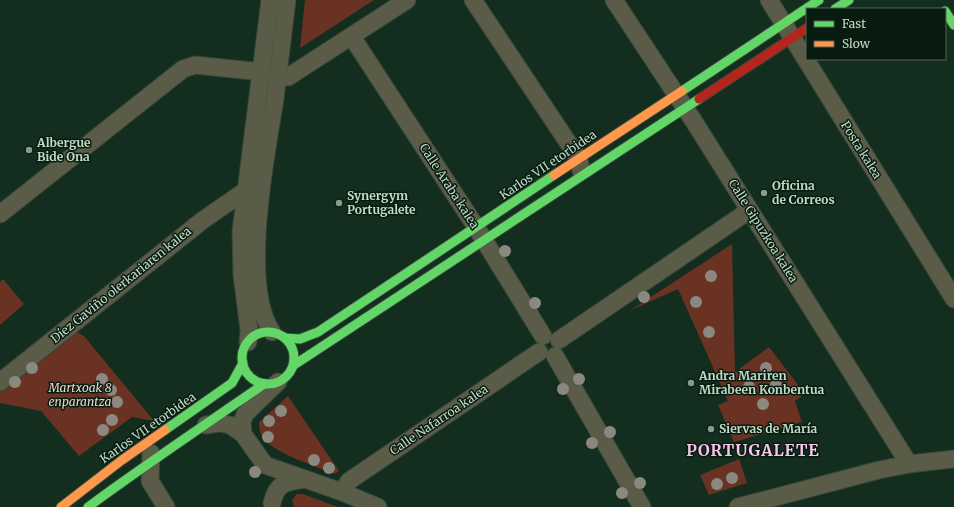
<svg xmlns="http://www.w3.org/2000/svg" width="954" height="507" viewBox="0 0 954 507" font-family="Merriweather,serif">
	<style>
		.green { fill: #693223 }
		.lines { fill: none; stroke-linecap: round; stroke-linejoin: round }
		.street-casing { stroke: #32463a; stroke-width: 19 }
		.fast-casing { stroke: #32463a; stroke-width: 11 }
		.slow-casing { stroke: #32463a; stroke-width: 11 }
		.jam-casing { stroke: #32463a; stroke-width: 11 }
		.street { stroke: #5a5c48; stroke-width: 17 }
		.fast { stroke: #63d668; stroke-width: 9 }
		.slow { stroke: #ff974d; stroke-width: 9 }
		.jam { stroke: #b3261e; stroke-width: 9 }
		.tree { fill: #8b897f }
		.poi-dot { fill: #859d8d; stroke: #081b0f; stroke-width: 1.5 }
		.labels { text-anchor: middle; stroke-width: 3; stroke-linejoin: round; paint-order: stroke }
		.poi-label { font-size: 12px; font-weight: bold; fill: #c2dac9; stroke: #081b0f; text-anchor: start }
		.street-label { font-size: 12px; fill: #c2dac9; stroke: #081b0f }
		.park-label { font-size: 12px; font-style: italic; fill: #eed5cf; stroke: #081b0f }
		.district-label { font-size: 16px; font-weight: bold; letter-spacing: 1px; fill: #f8c3ec; stroke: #081b0f }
	</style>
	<rect width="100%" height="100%" fill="#132d1e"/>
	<g class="green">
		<path d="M305,0h69l-74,48z"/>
		<path d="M732,244l3,128 34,-25 36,47 -10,7 7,21 -68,20 -16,-37 10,-4 -50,-112 -47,21z"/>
		<path d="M3,279l21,25 -24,21v-43z"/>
		<path d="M75,331l9,5 70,85 -22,-4 -53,39 -38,-45 -41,-8v-15z"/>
		<path d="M288,396l51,75 -4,3c-18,-7 -58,-20 -70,-34 -5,-5 -6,-11 -6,-18z"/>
		<path d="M739,459l8,24 -38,12 -9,-20z"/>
		<path d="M297,494h6l35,13h-44l-2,-7z"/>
	</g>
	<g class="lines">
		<defs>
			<g id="street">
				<path d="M473,0l106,159 2,12"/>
				<path d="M614,0l79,120 216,344"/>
				<path d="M769,0l185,299"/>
				<path d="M352,37l124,190 67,109"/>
				<path d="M278,77h10l119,-77"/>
				<path d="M0,214l183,-145 12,-4 67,7"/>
				<path d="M272,332c-32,-47 -6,-177 3,-233 4,-33 8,-66 12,-99"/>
				<path d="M559,340l185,-126"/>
				<path d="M248,342l1,-12 -7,-55 -1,-44 29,-231"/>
				<path d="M555,356l87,151"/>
				<path d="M0,382l203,-162 42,-29"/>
				<path d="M206,425l13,-2 11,2 13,9 22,31 77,27 36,15"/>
				<path d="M243,434l-1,-12 3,-8 33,-32"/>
				<path d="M151,453l-1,28 16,26"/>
				<path d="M342,492l7,-11 190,-129"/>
				<path d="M272,503c5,-21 14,-21 33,-24"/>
				<path d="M738,507l141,-37 30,-6 45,-5"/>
			</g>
			<g id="fast">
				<path d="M835,9l14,-9"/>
				<path d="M945,11l9,14"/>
				<path d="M682,91l137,-91"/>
				<circle cx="268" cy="358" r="26"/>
				<path d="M285,338l15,1 18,-7 236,-157"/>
				<path d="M294,365l405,-266"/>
				<path d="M165,430l67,-47 11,-20"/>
				<path d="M88,507c58,-43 117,-82 176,-123"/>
			</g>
			<g id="slow">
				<path d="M554,175l128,-84"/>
				<path d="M61,507l61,-47 43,-30"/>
			</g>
			<path id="jam" d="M699,99l108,-71"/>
		</defs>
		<use href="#street" class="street-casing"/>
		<use href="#fast" class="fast-casing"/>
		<use href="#slow" class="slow-casing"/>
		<use href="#jam" class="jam-casing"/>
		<use href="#street" class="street"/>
		<use href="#fast" class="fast"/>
		<use href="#slow" class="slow"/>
		<use href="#jam" class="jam"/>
	</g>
	<g class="tree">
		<circle cx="505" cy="251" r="6"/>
		<circle cx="711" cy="276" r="6"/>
		<circle cx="644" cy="297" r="6"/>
		<circle cx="696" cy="302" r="6"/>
		<circle cx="535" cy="303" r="6"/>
		<circle cx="709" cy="332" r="6"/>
		<circle cx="32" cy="368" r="6"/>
		<circle cx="766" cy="368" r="6"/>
		<circle cx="102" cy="379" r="6"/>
		<circle cx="579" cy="379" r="6"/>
		<circle cx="15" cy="382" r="6"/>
		<circle cx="776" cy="385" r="6"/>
		<circle cx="749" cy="387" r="6"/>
		<circle cx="563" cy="389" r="6"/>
		<circle cx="111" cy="390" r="6"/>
		<circle cx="117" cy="402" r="6"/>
		<circle cx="763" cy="404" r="6"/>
		<circle cx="281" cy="411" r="6"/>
		<circle cx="112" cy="420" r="6"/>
		<circle cx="269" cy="421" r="6"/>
		<circle cx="103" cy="430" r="6"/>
		<circle cx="610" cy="432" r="6"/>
		<circle cx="268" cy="437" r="6"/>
		<circle cx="592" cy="443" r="6"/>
		<circle cx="314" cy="460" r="6"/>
		<circle cx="329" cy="468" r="6"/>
		<circle cx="255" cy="472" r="6"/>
		<circle cx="732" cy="478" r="6"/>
		<circle cx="640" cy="483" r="6"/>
		<circle cx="717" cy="484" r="6"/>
		<circle cx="622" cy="493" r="6"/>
	</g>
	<g class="poi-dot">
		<circle cx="29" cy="150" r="4"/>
		<circle cx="764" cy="193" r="4"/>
		<circle cx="339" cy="203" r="4"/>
		<circle cx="691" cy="383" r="4"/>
		<circle cx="711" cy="429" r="4"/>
	</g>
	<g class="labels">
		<g class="poi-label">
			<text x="37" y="147">Albergue<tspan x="37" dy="14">Bide Ona</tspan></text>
			<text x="772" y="190">Oficina<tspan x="772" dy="14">de Correos</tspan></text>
			<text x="347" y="200">Synergym<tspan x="347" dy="14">Portugalete</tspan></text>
			<text x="699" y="380">Andra Mariren<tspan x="699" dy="14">Mirabeen Konbentua</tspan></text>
			<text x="719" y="433">Siervas de María</text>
		</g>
		<g class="street-label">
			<text transform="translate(861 150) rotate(58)" y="4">Posta kalea</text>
			<text transform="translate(548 165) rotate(-34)" y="4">Karlos VII etorbidea</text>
			<text transform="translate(449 186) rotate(57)" y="4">Calle Araba kalea</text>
			<text transform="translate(763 231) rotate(58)" y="4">Calle Gipuzkoa kalea</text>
			<text transform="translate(121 285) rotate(-39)" y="4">Díez Gaviño olerkariaren kalea</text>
			<text transform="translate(439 420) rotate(-34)" y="4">Calle Nafarroa kalea</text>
			<text transform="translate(148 428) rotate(-35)" y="4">Karlos VII etorbidea</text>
		</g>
		<g class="park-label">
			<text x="80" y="392">Martxoak 8<tspan x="80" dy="14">enparantza</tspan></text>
		</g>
		<g class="district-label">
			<text x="753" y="456">PORTUGALETE</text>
		</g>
	</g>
	<rect x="806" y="8" width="140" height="52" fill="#081b0f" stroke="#526759"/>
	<rect x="814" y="21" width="20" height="6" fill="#63d668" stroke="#526759"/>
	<text x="842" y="28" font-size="12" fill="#c2dac9">Fast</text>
	<rect x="814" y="41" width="20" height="6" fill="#ff974d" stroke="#526759"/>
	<text x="842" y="48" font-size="12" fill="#c2dac9">Slow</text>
</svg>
